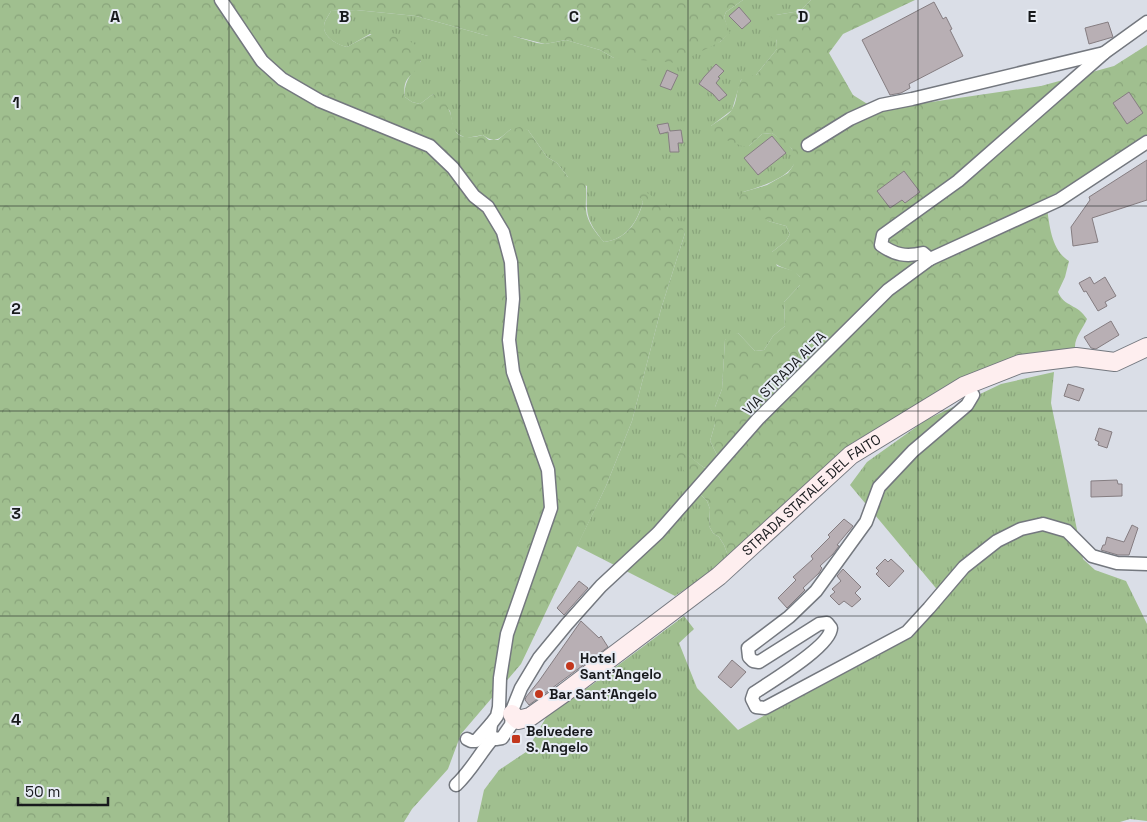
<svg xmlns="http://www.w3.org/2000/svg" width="1147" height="822" viewBox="0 0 1147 822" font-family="'Space Grotesk',sans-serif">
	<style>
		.grass { fill: url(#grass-tufts) }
		.forest { fill: url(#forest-crowns) }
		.building { fill: #b8afb4; stroke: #857d81 }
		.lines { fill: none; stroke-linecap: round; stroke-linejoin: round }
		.street-casing { stroke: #74787f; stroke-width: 15 }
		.secondary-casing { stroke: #74787f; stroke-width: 20 }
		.street { stroke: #fff; stroke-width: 12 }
		.secondary { stroke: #feeeef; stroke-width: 18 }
		.grid { fill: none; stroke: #181a1d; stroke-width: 1; stroke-opacity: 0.55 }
		.poi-dot { fill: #c2371d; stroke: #e7ecf4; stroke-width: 2 }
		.labels { text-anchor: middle; stroke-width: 4; stroke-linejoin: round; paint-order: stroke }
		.street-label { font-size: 14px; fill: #181a1d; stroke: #e7ecf4 }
		.poi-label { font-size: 14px; font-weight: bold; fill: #181a1d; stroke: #e7ecf4; text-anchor: start }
		.grid-label { font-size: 16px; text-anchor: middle; font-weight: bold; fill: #181a1d; stroke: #e7ecf4; stroke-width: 4; stroke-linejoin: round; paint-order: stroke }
	</style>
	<defs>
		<pattern id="grass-tufts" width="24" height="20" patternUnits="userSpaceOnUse" patternTransform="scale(1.25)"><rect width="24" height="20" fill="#a0bf8f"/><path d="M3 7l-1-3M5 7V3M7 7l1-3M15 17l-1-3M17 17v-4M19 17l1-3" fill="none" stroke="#89a47b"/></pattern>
		<pattern id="forest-crowns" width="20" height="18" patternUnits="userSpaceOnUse" patternTransform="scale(1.25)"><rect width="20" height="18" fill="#a0bf8f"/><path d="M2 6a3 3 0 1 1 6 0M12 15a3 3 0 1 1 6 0" fill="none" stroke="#89a47b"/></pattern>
	</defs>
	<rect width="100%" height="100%" fill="#dadee7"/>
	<g class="grass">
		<path d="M743,0h68l-11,11 -24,4 1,34 -21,26 -15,5 -9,30 -21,16 38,20 13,-12 10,-1c6,5 14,9 19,15 20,24 -34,40 -48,44l25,29 18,5 4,8 -4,7 -14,11 5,14 17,5 6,6v8l-16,17 1,24 -12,10 -9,14 -9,1 -17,-18 -13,7 -3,49 -7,18v17l-5,17 8,16 -7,12 -8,-2 -26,-20 18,42 12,12 3,8 -1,17 4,7 6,4 5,8 3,8v8l-52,35 -98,-50 29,-60 26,-65 29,-112 24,-76 -46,-38 4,7c-6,20 -16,37 -39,40 -18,-22 -18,-28 -17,-56l-19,-9 -11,-14 -10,-6 -19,-27 -17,-1c-11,9 -15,16 -28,6l-17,3 -8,-4 -5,-6 -3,-17 -17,-17 -13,10 -8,-2 -7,-5c-2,-15 7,-24 16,-36l-51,-27 -23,13c-10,-2 -24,-10 -23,-21 0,-5 5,-11 7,-15l25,-1 60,6 72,20h25l24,7 8,1 21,-4 34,10 14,8 106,-16 9,-9 -5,-16 2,-5z"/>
		<path d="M1054,372l-3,31 32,156 12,11 31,11 21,43v197l-17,-2 -10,3h-643l7,-32 15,-20 27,-18 25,-43 38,-22 95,-71 10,13 -15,14 18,45 41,42 129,-71 46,-23 32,-37 -95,-114 17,-23 59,-42 75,-36z"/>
	</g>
	<g class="forest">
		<path d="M0,0h743l-17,12 -2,5 6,16 -10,9 -42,21 -64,-5 -14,-8 -34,-10 -21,4 -32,-8h-25l-72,-20 -60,-6 -25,1c-2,4 -7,10 -7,15 -1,11 14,19 23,21 28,-15 37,-23 67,-3 5,3 9,10 7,16 -4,16 -20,14 -16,37l7,5 8,2 13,-10c7,3 13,8 16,16 5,10 2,27 18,27 5,1 11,-1 16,-2l6,5h9l13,-11 9,-2 8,3 19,27 10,6 11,14 16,1c4,11 1,21 2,32 1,12 10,23 18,32 23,-3 33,-19 39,-40l-5,-7v-8l35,23 12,23 -24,76 -29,112 -26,65 -85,178 -60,70 -13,35 -36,40 -8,13h-404z"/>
		<path d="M811,0h104l-72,34 -14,19 24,42 24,15 164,-24 73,-20 33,-21v90l-63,42 -33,19 -5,7c4,21 4,46 23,58l-4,16 -7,15c6,15 20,12 29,27 -4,10 -12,17 -12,28l-7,5 -16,-2 -45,10 -37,14 -118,69 -125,118v-8l-3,-8 -5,-8 -6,-4 -4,-7 1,-17 -3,-8 -12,-12 -21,-35 3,-8 26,21 8,2 7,-12 -8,-16 5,-17v-17l7,-18 3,-49 5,-6 8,-1 17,18 9,-1 9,-14 12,-10 -1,-24 16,-17v-8c-10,-10 -19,-7 -29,-17l1,-8 14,-11 4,-7 -4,-8 -18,-5 -30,-22 5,-7 24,-7 21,-12 5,-7 2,-8 -3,-9 -20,-16 -10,1 -13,12h-7l-32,-12 1,-8c6,-5 15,-9 20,-15 11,-14 0,-37 25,-36l21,-26v-9l-14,-7v-9l13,-9 24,-4z"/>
	</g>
	<g class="building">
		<path d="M934,2l9,17 3,-2 6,12 -2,1 13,26 -54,28 1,4 -9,5 -11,2 -28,-55z"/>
		<path d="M739,7l12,14 -9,8 -13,-13z"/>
		<path d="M1108,22l5,15 -24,7 -4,-16z"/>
		<path d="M716,64l8,7 -6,6 2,1 -4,5 11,12 -8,6 -6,-7 -14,-10 5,-7z"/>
		<path d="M667,70l11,5 -7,15 -11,-4z"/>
		<path d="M1129,92l14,21 -16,11 -14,-21z"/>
		<path d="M668,123l2,8 11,-1 2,13h-5l1,9h-9l-2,-20 -8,2 -3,-9z"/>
		<path d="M772,136l14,17 -28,22 -14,-17z"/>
		<path d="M1147,160v40l-55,18 6,24 -25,4 -2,-19 19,-27 -1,-3z"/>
		<path d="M904,171l16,21 -15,11 -3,-3 -12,8 -13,-17z"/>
		<path d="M1090,277l4,7 11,-7 11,19 -11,6 2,4 -9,5 -12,-20 -2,1 -5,-9z"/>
		<path d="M1111,321l8,14 -23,14 -5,-1 -7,-11z"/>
		<path d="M1068,384l16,5 -5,12 -15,-5z"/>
		<path d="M1099,428l13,4 -5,16 -9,-3 1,-3 -4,-2z"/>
		<path d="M1117,480l1,4h4v12l-31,1v-16z"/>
		<path d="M844,519l9,7 -16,19 2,1 -6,8 -13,12 2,2 -3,5 -16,15 2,2 -18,18 -9,-10 18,-18 -3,-3 20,-18 -2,-3 19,-19 -2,-2z"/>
		<path d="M1132,525l6,3 -9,27h-11l-17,-5 2,-5h2l2,-8 17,5z"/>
		<path d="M885,559l3,3 3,-3 13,12 -15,16 -13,-13 3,-3 -3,-3z"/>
		<path d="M843,569l18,18 -6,6 6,6 -9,8 -8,-6 -5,4 -9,-9 5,-4 -3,-3 9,-8 -4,-5z"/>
		<path d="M579,581l9,7 -24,27 -7,-7z"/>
		<path d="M581,621l18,17 2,-2 7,11 -79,58 -4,-5 1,-3 13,-16z"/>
		<path d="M732,660l14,12 -15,16 -13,-11z"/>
	</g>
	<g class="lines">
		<defs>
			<g id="street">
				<path d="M221,0l41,61 20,18 38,22 110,45 23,22 21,28 14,11 15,25 8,30 2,37 -4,41 4,32 35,98 3,38 -44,126 -7,44 -1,29 -2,9 -6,8 -1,9 3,5 3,1 6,-1 9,-13 2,-17 8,-20 18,-30 28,-34 34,-38 57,-53 100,-114 130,-129 42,-31 129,-59 88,-58"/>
				<path d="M808,145l42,-26 31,-14 31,-6 192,-46"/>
				<path d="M930,259l-7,-6c-17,4 -28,2 -42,-8l2,-10 75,-54 146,-128 43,-31"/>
				<path d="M964,386l9,9 -6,10 -54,46 -34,36 -13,35 -50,69 -27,26 -41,31 1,9 4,4 6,1 60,-38 8,-1 4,5c0,18 -61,54 -77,65l-2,6 4,8 9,1 142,-76 22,-24 35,-41 33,-26 24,-12 22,-5 24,7 25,25 25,7 30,1"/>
				<path d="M467,739l4,2h5l15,-17"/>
				<path d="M456,785c15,-14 24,-32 37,-47"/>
			</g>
			<g id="secondary">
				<path id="s1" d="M512,714l6,6 12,-3 34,-24 155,-117 132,-121 113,-69 56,-22 56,-7 39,5 32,-15"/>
			</g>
		</defs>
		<use href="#street" class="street-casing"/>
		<use href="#secondary" class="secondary-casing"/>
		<use href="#street" class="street"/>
		<use href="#secondary" class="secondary"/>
	</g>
	<path class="grid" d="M229,0v822M459,0v822M688,0v822M918,0v822M0,206h1147M0,411h1147M0,616h1147"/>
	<g class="poi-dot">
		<circle cx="570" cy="666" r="5"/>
		<circle cx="539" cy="694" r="5"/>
		<rect x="511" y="734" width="10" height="10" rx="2.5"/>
	</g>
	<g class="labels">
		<g class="street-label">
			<text transform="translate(784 373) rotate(-45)" y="5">VIA STRADA ALTA</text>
			<text dy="5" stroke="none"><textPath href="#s1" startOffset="380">STRADA STATALE DEL FAITO</textPath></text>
		</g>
		<g class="poi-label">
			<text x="580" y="663">Hotel<tspan x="580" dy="16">Sant'Angelo</tspan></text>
			<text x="549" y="699">Bar Sant'Angelo</text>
			<text x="526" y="736">Belvedere<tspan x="526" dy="16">S. Angelo</tspan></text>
		</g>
	</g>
	<g class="grid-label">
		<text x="115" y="22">A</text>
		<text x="344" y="22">B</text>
		<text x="574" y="22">C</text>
		<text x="803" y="22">D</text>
		<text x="1032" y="22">E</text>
		<text x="16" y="108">1</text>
		<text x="16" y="314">2</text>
		<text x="16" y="519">3</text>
		<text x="16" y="725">4</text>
	</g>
	<path d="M18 797v8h90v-8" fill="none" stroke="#181a1d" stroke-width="2.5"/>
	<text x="25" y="797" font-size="15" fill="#181a1d" stroke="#e7ecf4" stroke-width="4" paint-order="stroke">50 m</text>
</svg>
